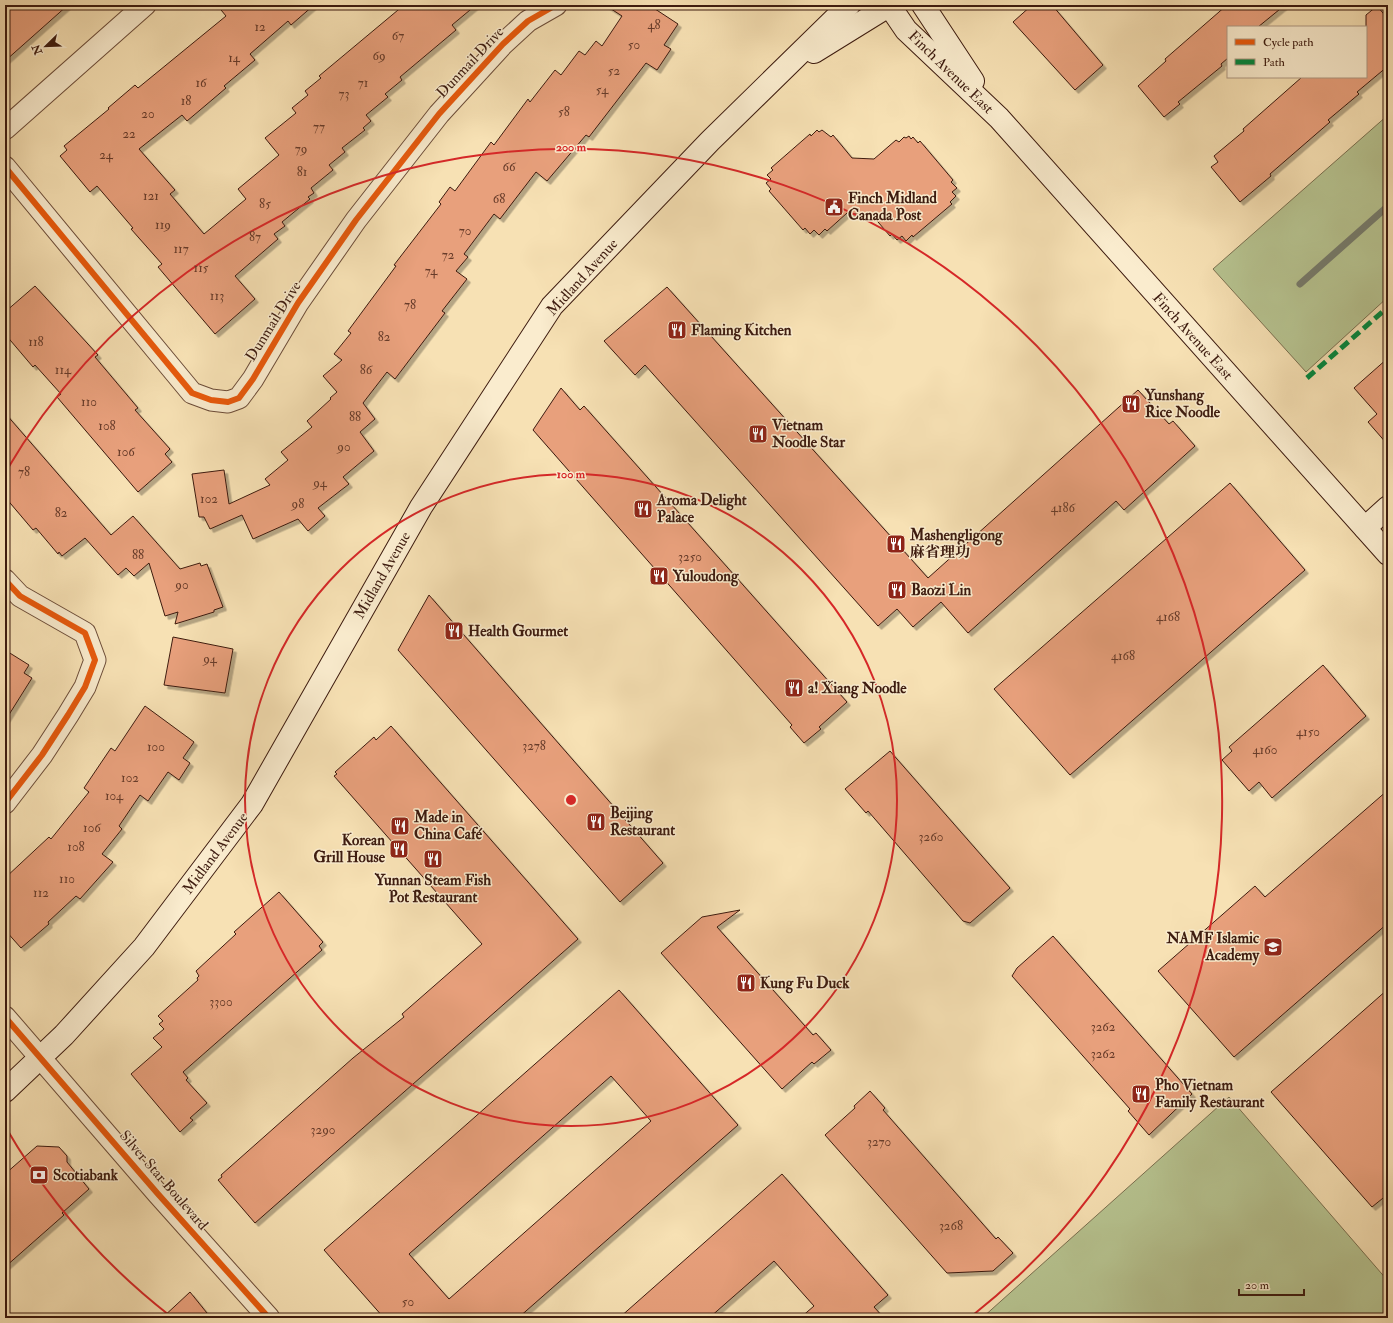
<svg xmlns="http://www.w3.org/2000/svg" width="1393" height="1323" viewBox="0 0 1393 1323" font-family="'IM FELL Double Pica','Noto Serif SC',serif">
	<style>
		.green { fill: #b7c491; stroke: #7a7050 }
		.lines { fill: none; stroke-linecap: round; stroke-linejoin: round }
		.stream { stroke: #777d6e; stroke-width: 7 }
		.building { fill: #e8a07c; stroke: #3d1b0f; fill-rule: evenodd; filter: url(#shadow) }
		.street-casing { stroke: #6c4c38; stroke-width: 23 }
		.secondary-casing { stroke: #3d1b0f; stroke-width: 24 }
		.street { stroke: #faecce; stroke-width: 21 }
		.secondary { stroke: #faecce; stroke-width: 22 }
		.quiet { stroke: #00873e; stroke-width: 5; stroke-dasharray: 10 5; stroke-linecap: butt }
		.cycleway-casing { stroke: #faecce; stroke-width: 8 }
		.cycleway { stroke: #e8590c; stroke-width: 6 }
		.ring { fill: none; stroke: #d62828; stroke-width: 2 }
		.labels { text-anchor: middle; stroke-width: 3; stroke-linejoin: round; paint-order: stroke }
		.number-label { font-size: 13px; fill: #683c2a }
		.street-label { font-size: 15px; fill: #3d1b0f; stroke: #faecce }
		.poi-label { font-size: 15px; font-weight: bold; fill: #3d1b0f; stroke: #faecce; text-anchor: start }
		.centre { fill: #d62828; stroke: #faecce; stroke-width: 2 }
		.ring-label { font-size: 12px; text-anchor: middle; font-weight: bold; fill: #d62828; stroke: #faecce; stroke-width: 3; stroke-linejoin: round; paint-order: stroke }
	</style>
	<defs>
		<filter id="shadow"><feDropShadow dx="3.5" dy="3.5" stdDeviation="0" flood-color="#0004"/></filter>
	</defs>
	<rect width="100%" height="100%" fill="#f7e1b4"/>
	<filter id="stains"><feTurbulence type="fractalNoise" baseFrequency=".005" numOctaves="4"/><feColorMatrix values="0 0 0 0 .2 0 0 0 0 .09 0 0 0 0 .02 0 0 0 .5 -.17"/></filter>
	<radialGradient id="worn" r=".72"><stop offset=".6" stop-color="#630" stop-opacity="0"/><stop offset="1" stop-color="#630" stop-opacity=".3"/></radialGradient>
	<g class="green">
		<path d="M1388,115v182l-82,75 -93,-103z"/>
		<path d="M1229,1097l159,184v37h-406z"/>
	</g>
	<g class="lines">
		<path class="stream" d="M1300,284l88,-78"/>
	</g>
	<g class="building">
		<path d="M5,5h63l-63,56z"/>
		<path d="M217,5h97l-23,20 -3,-4 -38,33 5,6 -31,26 2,2 -20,17 -19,16 -5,-6 -43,34 36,41 -5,4 34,40 42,-35 -8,-10 41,-34 -14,-17 31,-25 -4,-5 16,-13 -3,-4 16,-13 -2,-2 85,-71h72l-24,20 4,5 -56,47 2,3 -17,14 3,3 -22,18 5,6 -8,7 2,2 -23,18 3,4 -16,13 4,5 -22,18 3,5 -6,4 2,2 -28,23 3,4 -11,8 4,5 -43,37 20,23 -40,35 -57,-67 4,-3 -31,-35 2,-1 -36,-42 -7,6 -30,-36 7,-6 -3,-4 45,-37 -1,-1 27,-23 3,3 88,-72z"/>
		<path d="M605,5h44l29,19 -14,21 7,4 -14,21 -11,-7 -57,74 -3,-2 -39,46 -11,-9 -36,47 -6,-5 -30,40 4,3 -12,14 11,8 -25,32 3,2 -50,66 -8,-7 -24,31 12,16 -15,13 14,19 -31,26 6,7 -31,24 7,8 -17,15 -10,-12 -45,20 -11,-24 -32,14 -6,-12h-5l-7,-43 32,-4 5,34 41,-19 -5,-6 23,-19 -7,-8 31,-25 -5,-6 24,-22 -1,-1 7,-6 -14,-16 19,-16 -8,-6 17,-21 -3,-2 48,-65 -2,-1 47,-61 -2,-2 11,-15 5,4 36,-49 3,3 34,-46 2,3 25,-32 6,5 18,-24 6,4 11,-14 6,5 20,-30z"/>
		<path d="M1032,5h20l51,60 -28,25 -62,-68z"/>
		<path d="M1227,5h58l-27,22h-30v31l-7,6 1,2 -44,36 2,2 -16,13 -26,-31 28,-25 -1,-2z"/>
		<path d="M1377,6l11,13v47l-31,26 2,2 -31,26 2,2 -60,52 1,2 -31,26 -29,-35 7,-5 -4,-6 30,-25 -1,-2 59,-52h64v-62z"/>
		<path d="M817,130l2,2 3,-2 9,7 2,-2 19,23 22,1 22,-19 3,2 5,-5 2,1 3,-2 2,3 2,-2 5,6 2,-2 33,39 -2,2 6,6 -5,4 4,4 -6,6 2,2 -39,33 -1,-2 -6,6 -4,-5 -5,4 -5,-6 -2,2 -17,-20 -26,-3 -20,18 -2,-2 -6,6 -5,-5 -4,4 -5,-6 -2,2 -34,-39 2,-2 -5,-6 5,-4 -4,-4 6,-5 -2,-2 39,-34 1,2z"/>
		<path d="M35,286l63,69 -3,2 43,51 -3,2 35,39 -5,5 7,8 -34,30 -81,-95 4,-3 -26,-29 -2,2 -28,-33v-22z"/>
		<path d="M667,287l261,291 210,-188 31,34 4,-3 22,25 -71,64 -8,-9 -148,132 -27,-31 -28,25 -16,-18 -19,17 -233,-261 -10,10 -31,-34z"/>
		<path d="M1388,358v87l-20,-23 9,-8 -23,-26z"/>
		<path d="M561,388l19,22 4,-4 263,296 -28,25 2,2 -17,14 -14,-16 2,-2 -259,-295z"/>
		<path d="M5,413l106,122 22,-19 47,53 20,-6 1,3 6,-2 16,43 -9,3v2l-39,12 3,-12 -13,4 -16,-53 -15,13 -8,-8 -8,7 -33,-37 -23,18 -3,-4 -1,2 -22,-26 -3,2 -28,-33z"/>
		<path d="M1230,483l75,87 -235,205 -76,-86z"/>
		<path d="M429,595l234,268 -43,39 -222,-252z"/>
		<path d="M173,637l60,12 -8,44 -61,-8z"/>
		<path d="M5,650l24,15 -5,8 8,5 -27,43z"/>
		<path d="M1323,665l43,51 -94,82 -13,-16 -10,9 -27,-31 10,-9 -3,-4z"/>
		<path d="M145,706l49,36 -11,16 7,5 -11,17 -11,-8 -20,29 -8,-6 -21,31 3,3 -20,25 11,8 -33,37 -4,-3 -28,26 1,2 -28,24 -16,-18v-52l44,-41 2,2 38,-47 -5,-4 27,-40 4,3z"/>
		<path d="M391,726l187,213 -323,284 -37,-43 4,-3 -1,-2 132,-117 51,-41 -2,-3 80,-70 -148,-168 3,-2 -2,-2 39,-35 2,3z"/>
		<path d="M890,751l120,137 -40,35 -7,-2 -95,-110 -2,2 -21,-24z"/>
		<path d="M1388,790v133l-154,134 -76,-86 97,-85 10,11z"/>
		<path d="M279,892l44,50 -4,4 3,4 -139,122 5,6 -2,2 21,23 -17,15 3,2 -13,12 -49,-58 31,-27 -9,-9 11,-9 -5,-5 4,-3 -5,-5 40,-36 -1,-2 2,-2 -3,-5 40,-37 -2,-2z"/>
		<path d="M740,910l-23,17 96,108 3,-2 15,17 -17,14 -2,-2 -30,27 -121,-136 41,-36z"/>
		<path d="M1053,936l139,158 -43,41 -21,-24 2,-2 -118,-133 5,-8z"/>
		<path d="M1388,989v205l-16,13 -101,-115z"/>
		<path d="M619,990l119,135 -220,193h-134l-60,-68zM611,1076l40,45 -202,178 -40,-45z"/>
		<path d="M870,1091l15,17 -2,2 113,129 2,-2 15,16 -20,18 -46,2 -122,-138 30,-27 -1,-2z"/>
		<path d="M37,1146l22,1 8,9v6l22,27 -27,24 2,2 -59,52v-93z"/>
		<path d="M782,1174l106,121 -14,12 10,11h-84l14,-12 -40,-45 -65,57h-90z"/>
		<path d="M190,1292l21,26h-49l13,-12z"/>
	</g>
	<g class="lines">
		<defs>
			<g id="street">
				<path d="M5,129l140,-124"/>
				<path d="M5,167l187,226 19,7 17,2 11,-4 14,-19 45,-76 58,-83 83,-106 64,-70 25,-23 28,-16"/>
				<path d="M5,580l15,16 65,37 10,27 -10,27 -17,28 -26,40 -37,48"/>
				<path d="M5,1017l153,177 111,124"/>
			</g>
			<g id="secondary">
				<path d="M889,5l17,25 93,88 389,436"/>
				<path d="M923,5l50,76"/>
				<path d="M814,52l76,-47"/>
				<path d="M1365,528l23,-21"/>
				<path d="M5,1091l59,-56 80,-88 108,-143 169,-297 131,-201 158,-165 139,-136"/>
			</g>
		</defs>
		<use href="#street" class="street-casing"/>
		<use href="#secondary" class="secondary-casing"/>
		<use href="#street" class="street"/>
		<use href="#secondary" class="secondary"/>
		<path class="quiet" d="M1307,378l81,-71"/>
		<defs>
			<g id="cycleway">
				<path d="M5,167l187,226 19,7 17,2 11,-4 14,-19 45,-76 58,-83 83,-106 64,-70 25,-23 28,-16"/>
				<path d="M5,580l15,16 65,37 10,27 -10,27 -17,28 -26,40 -37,48"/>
				<path d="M5,1017l153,177 111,124"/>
			</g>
		</defs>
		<use href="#cycleway" class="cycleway-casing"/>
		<use href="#cycleway" class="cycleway"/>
	</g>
	<g class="ring">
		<circle cx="571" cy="800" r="326"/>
		<path d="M169 1315A653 653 0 0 1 5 1126M5 473A653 653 0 1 1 973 1315"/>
	</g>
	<defs>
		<symbol id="civic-square" viewBox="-11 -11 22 22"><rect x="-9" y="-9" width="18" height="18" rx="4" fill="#8f2418" stroke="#faecce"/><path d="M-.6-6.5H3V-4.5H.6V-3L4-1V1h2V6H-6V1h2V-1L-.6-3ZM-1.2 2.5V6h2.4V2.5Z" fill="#fff"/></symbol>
		<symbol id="restaurant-square" viewBox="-11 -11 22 22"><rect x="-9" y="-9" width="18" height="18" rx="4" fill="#8f2418" stroke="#faecce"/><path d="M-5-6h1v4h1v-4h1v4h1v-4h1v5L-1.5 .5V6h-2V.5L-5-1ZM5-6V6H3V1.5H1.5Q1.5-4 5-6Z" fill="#fff"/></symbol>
		<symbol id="school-square" viewBox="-11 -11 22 22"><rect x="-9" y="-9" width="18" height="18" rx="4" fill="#8f2418" stroke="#faecce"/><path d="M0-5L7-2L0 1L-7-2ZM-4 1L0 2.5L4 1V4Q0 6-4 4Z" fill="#fff"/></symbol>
		<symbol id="bank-square" viewBox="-11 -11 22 22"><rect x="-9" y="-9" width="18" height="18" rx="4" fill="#8f2418" stroke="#faecce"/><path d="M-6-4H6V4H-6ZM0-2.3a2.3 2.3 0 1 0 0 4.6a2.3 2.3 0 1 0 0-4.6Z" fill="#fff"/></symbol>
	</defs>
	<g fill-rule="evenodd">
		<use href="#civic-square" x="823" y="196" width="22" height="22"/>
		<use href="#restaurant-square" x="666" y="319" width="22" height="22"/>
		<use href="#restaurant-square" x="1120" y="393" width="22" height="22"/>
		<use href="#restaurant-square" x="747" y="423" width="22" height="22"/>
		<use href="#restaurant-square" x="632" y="498" width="22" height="22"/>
		<use href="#restaurant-square" x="885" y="533" width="22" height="22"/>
		<use href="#restaurant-square" x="648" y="565" width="22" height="22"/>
		<use href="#restaurant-square" x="886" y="579" width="22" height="22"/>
		<use href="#restaurant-square" x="443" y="620" width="22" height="22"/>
		<use href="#restaurant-square" x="783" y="677" width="22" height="22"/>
		<use href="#restaurant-square" x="585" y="811" width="22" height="22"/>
		<use href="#restaurant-square" x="389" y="815" width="22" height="22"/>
		<use href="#restaurant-square" x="388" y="838" width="22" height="22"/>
		<use href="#restaurant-square" x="422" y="848" width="22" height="22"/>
		<use href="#school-square" x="1262" y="936" width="22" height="22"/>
		<use href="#restaurant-square" x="735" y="972" width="22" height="22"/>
		<use href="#restaurant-square" x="1130" y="1083" width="22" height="22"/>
		<use href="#bank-square" x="28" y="1164" width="22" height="22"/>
	</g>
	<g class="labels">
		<g class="number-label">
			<text x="654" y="29">48</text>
			<text x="260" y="31">12</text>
			<text x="398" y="40">67</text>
			<text x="634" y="49">50</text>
			<text x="379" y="60">69</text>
			<text x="234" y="62">14</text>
			<text x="614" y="75">52</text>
			<text x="201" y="87">16</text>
			<text x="363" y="87">71</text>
			<text x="602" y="94">54</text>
			<text x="344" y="98">73</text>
			<text x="186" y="105">18</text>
			<text x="564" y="116">58</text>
			<text x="148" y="118">20</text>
			<text x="319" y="131">77</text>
			<text x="129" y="138">22</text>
			<text x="301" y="153">79</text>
			<text x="106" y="159">24</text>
			<text x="509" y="171">66</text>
			<text x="302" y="176">81</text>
			<text x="151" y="200">121</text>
			<text x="499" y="203">68</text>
			<text x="265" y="208">85</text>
			<text x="163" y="229">119</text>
			<text x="465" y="235">70</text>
			<text x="255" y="241">87</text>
			<text x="181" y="253">117</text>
			<text x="448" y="259">72</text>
			<text x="201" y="272">115</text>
			<text x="431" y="275">74</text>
			<text x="217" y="300">113</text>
			<text x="410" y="309">78</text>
			<text x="384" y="341">82</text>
			<text x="36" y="346">118</text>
			<text x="63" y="374">114</text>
			<text x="366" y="374">86</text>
			<text x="89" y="406">110</text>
			<text x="355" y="421">88</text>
			<text x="107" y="430">108</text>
			<text x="344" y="451">90</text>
			<text x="126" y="456">106</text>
			<text x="24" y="476">78</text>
			<text x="320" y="487">94</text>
			<text x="209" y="503">102</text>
			<text x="298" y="508">98</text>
			<text x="1063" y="512">4186</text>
			<text x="61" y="517">82</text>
			<text x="138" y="559">88</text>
			<text x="690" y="561">3250</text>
			<text x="182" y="589">90</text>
			<text x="1168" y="621">4168</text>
			<text x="1123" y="660">4168</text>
			<text x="210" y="663">94</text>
			<text x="1308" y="736">4150</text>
			<text x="534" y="750">3278</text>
			<text x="156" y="751">100</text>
			<text x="1265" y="754">4160</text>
			<text x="130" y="782">102</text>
			<text x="114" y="800">104</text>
			<text x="92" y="832">106</text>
			<text x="931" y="841">3260</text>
			<text x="76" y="851">108</text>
			<text x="67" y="883">110</text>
			<text x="41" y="897">112</text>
			<text x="221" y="1006">3300</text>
			<text x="1103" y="1031">3262</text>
			<text x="1103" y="1058">3262</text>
			<text x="323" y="1134">3290</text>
			<text x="879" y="1146">3270</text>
			<text x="951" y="1230">3268</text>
			<text x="408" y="1306">50</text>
		</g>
		<g class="street-label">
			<text transform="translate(470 62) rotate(-47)" y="5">Dunmail Drive</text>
			<text transform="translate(951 72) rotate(44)" y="5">Finch Avenue East</text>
			<text transform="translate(582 277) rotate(-48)" y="5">Midland Avenue</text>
			<text transform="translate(273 321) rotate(-58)" y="5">Dunmail Drive</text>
			<text transform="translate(1193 336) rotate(48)" y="5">Finch Avenue East</text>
			<text transform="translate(382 575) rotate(-60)" y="5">Midland Avenue</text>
			<text transform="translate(215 853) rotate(-53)" y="5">Midland Avenue</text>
			<text transform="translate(164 1180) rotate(49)" y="5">Silver Star Boulevard</text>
		</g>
		<g class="poi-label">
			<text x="848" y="203">Finch Midland<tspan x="848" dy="17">Canada Post</tspan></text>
			<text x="691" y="335">Flaming Kitchen</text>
			<text x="1145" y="400">Yunshang<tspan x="1145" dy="17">Rice Noodle</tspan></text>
			<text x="772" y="430">Vietnam<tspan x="772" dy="17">Noodle Star</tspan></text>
			<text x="657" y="505">Aroma Delight<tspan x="657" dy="17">Palace</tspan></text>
			<text x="910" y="540">Mashengligong<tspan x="910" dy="17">麻省理功</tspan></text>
			<text x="673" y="581">Yuloudong</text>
			<text x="911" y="595">Baozi Lin</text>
			<text x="468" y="636">Health Gourmet</text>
			<text x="808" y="693">a! Xiang Noodle</text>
			<text x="610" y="818">Beijing<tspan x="610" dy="17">Restaurant</tspan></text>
			<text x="414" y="822">Made in<tspan x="414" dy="17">China Café</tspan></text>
			<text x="385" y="845" text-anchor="end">Korean<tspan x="385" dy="17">Grill House</tspan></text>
			<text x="433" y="885" text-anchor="middle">Yunnan Steam Fish<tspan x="433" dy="17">Pot Restaurant</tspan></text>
			<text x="1259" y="943" text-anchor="end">NAMF Islamic<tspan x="1259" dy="17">Academy</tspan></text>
			<text x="760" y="988">Kung Fu Duck</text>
			<text x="1155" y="1090">Pho Vietnam<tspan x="1155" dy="17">Family Restaurant</tspan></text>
			<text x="53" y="1180">Scotiabank</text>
		</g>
	</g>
	<circle cx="571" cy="800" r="6" class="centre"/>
	<g class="ring-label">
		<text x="571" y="151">200 m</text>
		<text x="571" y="478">100 m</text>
	</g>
	<rect width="1393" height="1323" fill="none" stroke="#f7e1b4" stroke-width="20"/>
	<rect x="6" y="6" width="1381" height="1311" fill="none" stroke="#3d1b0f" stroke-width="2"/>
	<rect x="10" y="10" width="1373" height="1303" fill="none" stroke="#3d1b0f"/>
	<rect x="1227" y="26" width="140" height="52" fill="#faecce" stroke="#ae9882"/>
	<rect x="1235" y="39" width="20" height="6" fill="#e8590c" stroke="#ae9882"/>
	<text x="1263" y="46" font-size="12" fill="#3d1b0f">Cycle path</text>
	<rect x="1235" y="59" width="20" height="6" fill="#00873e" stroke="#ae9882"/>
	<text x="1263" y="66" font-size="12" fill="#3d1b0f">Path</text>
	<g transform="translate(46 46) rotate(247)" stroke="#faecce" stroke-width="3" paint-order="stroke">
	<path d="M0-3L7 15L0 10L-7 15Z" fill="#3d1b0f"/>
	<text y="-6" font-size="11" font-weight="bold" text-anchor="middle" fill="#3d1b0f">N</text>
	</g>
	<path d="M1239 1289v6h65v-6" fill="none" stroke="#3d1b0f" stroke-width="2"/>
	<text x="1245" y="1289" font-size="12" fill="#3d1b0f" stroke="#faecce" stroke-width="3" paint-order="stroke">20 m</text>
	<rect width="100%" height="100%" filter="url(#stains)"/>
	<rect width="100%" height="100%" fill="url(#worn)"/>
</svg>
